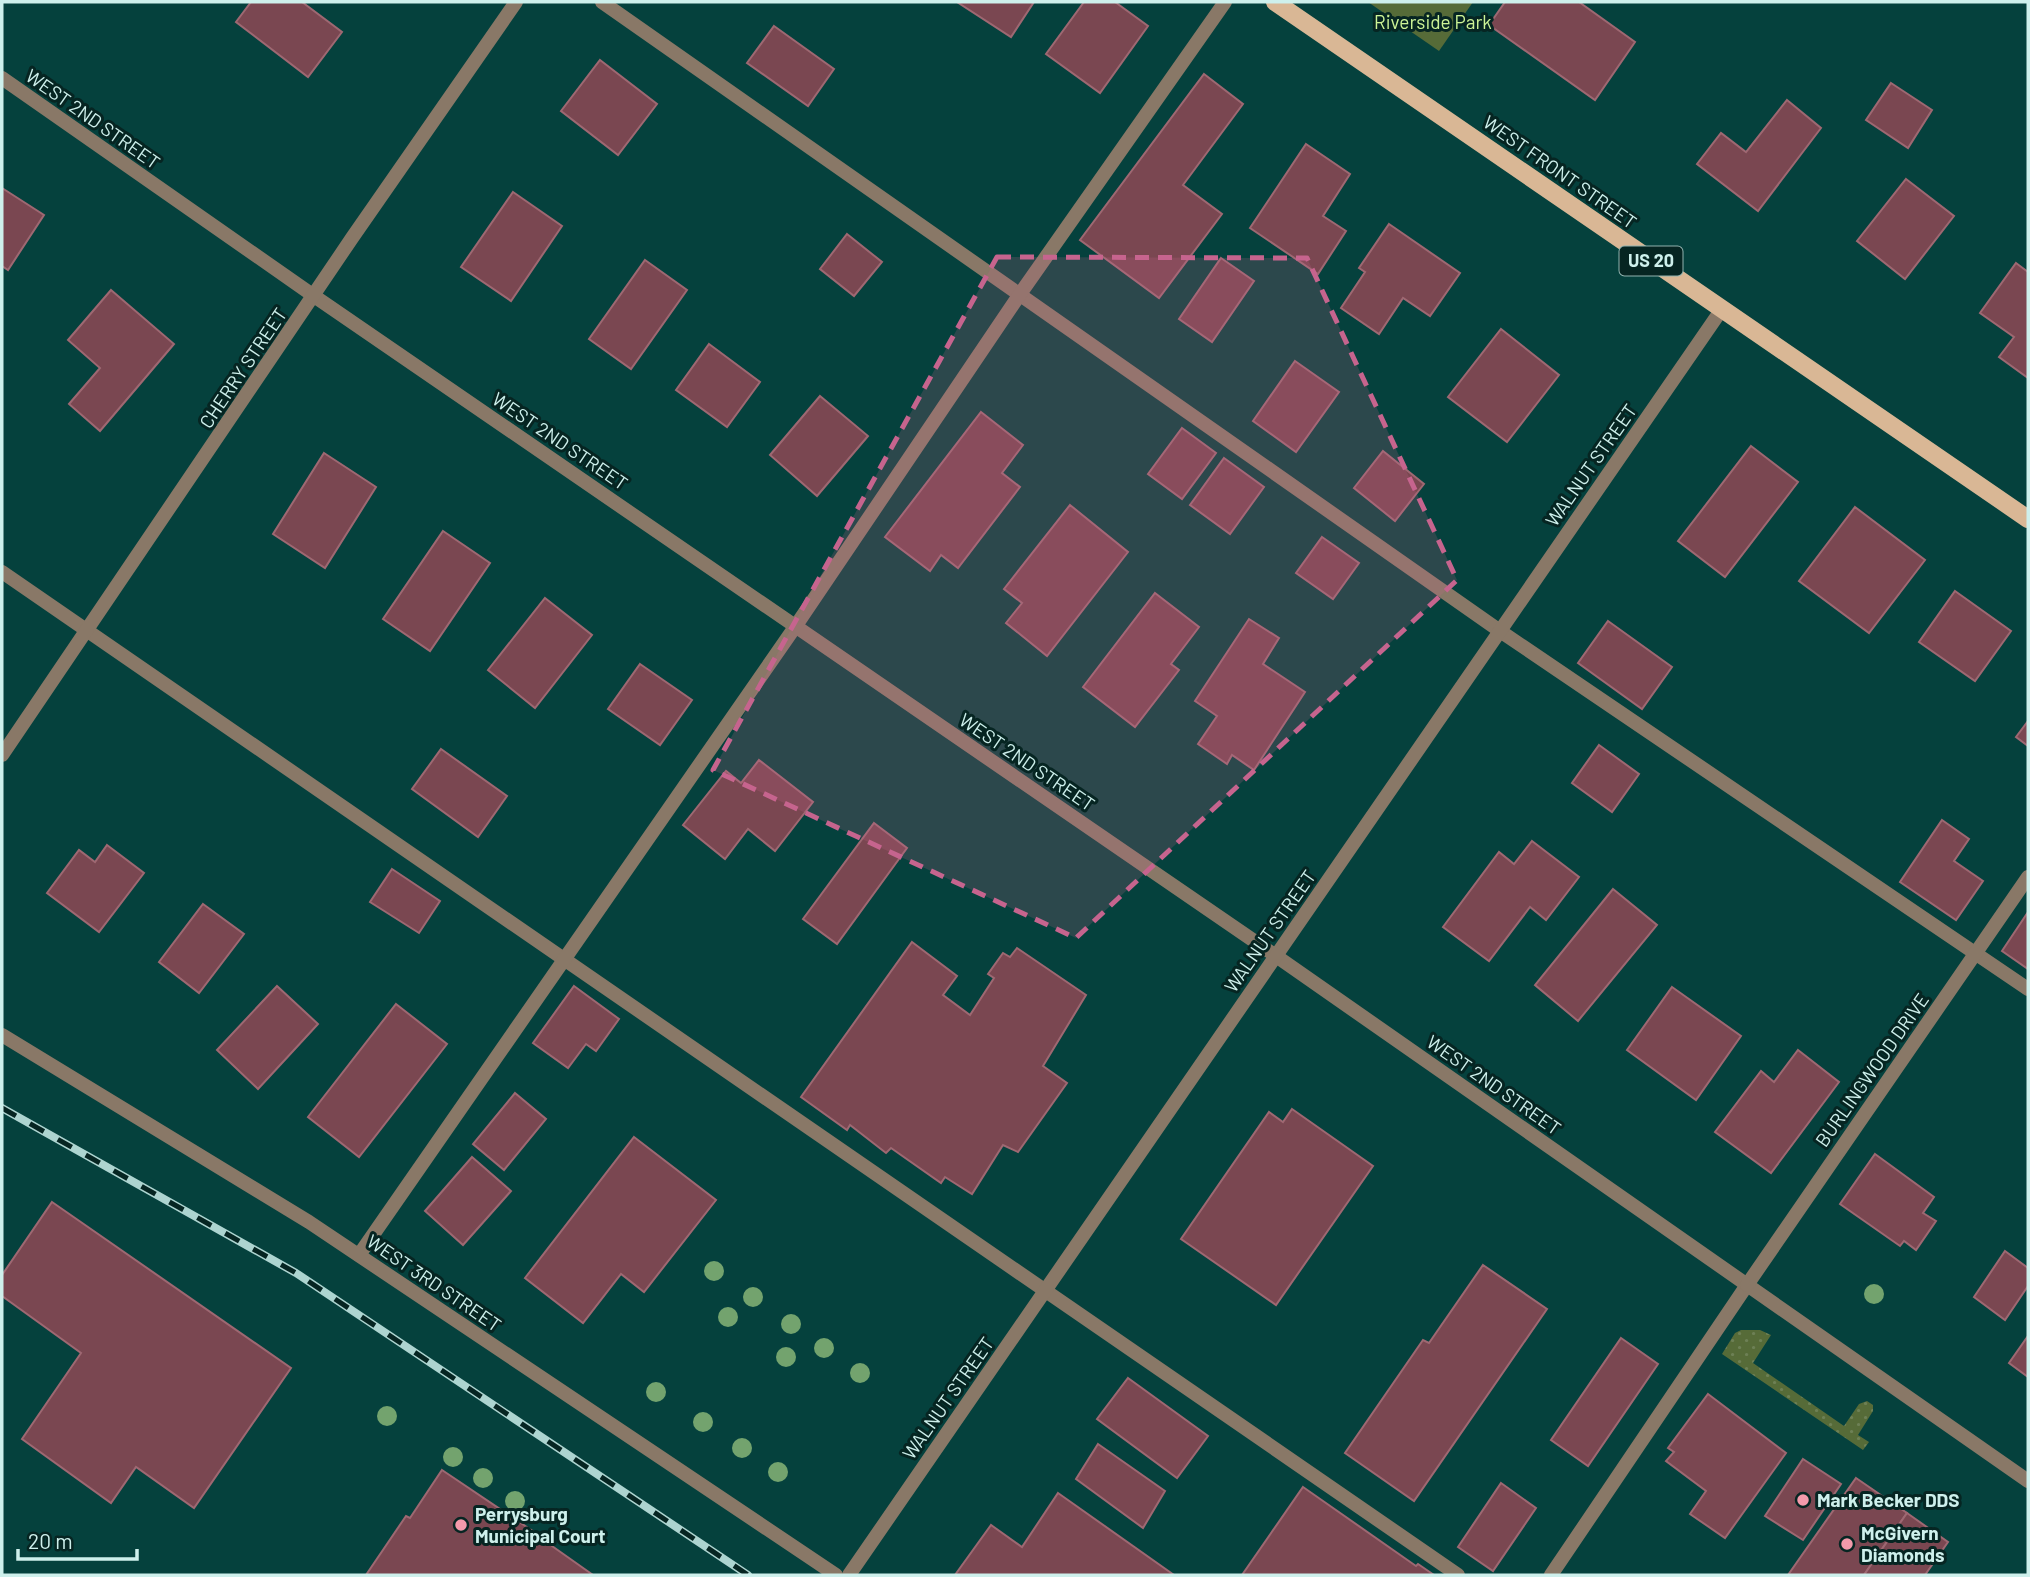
<svg xmlns="http://www.w3.org/2000/svg" width="2030" height="1577" viewBox="0 0 2030 1577" font-family="Barlow,sans-serif">
	<style>
		.grass { fill: url(#grass-dots) }
		.park { fill: #566b38 }
		.building { fill: #7a4751; stroke: #9e6872; stroke-width: 2 }
		.lines { fill: none; stroke-linecap: round; stroke-linejoin: round }
		.service { stroke: #897867; stroke-width: 14 }
		.minor { stroke: #897867; stroke-width: 14 }
		.primary { stroke: #d9b795; stroke-width: 18 }
		.rail-casing { stroke: #add4d0; stroke-width: 8 }
		.rail { stroke: #062522; stroke-width: 5; stroke-dasharray: 16; stroke-linecap: butt }
		.tree { fill: #73a36e }
		.marked { fill: #c6648e; fill-opacity: 0.2; stroke: #c6648e; stroke-width: 5; stroke-dasharray: 14 9; stroke-linejoin: round }
		.poi-dot { fill: #f39aab; stroke: #062522; stroke-width: 2.5 }
		.labels { text-anchor: middle; stroke-width: 6; stroke-linejoin: round; paint-order: stroke }
		.shield { fill: #062522; stroke: #92b3af; stroke-width: 2 }
		.shield-label { font-size: 18px; font-weight: bold; fill: #cef0ec }
		.park-label { font-size: 19px; fill: #cdf497; stroke: #062522 }
		.street-label { font-size: 19px; fill: #cef0ec; stroke: #062522 }
		.poi-label { font-size: 19px; font-weight: bold; fill: #cef0ec; stroke: #062522; text-anchor: start }
	</style>
	<defs>
		<pattern id="grass-dots" width="8" height="8" patternUnits="userSpaceOnUse" patternTransform="scale(1.75)"><rect width="8" height="8" fill="#566b38"/><path d="M2 2h.1M6 6h.1" fill="none" stroke="#6d8055" stroke-width="1.8" stroke-linecap="round"/></pattern>
	</defs>
	<rect width="100%" height="100%" fill="#05413d"/>
	<path class="grass" d="M1741,1330h19l11,5 -18,28 91,63 15,-22 8,-3 6,4v6l-15,24 11,7 -6,8 -141,-96 13,-21z"/>
	<path class="park" d="M1368,2h105l-34,49z"/>
	<g class="building">
		<path d="M251,2h51l40,30 -34,45 -72,-55z"/>
		<path d="M957,2h77l-23,35z"/>
		<path d="M1084,2h31l33,24 -48,67 -54,-39z"/>
		<path d="M1505,2h74l56,40 -40,58 -106,-75z"/>
		<path d="M774,26l60,43 -26,37 -61,-43z"/>
		<path d="M600,60l57,44 -39,51 -57,-44z"/>
		<path d="M1204,74l39,30 -60,81 39,29 -63,84 -79,-58z"/>
		<path d="M1891,83l41,27 -24,38 -42,-28z"/>
		<path d="M1787,100l34,28 -63,83 -61,-47 24,-31 25,19z"/>
		<path d="M1306,144l44,30 -27,42 23,15 -28,43 -68,-46z"/>
		<path d="M1906,179l48,37 -49,63 -48,-38z"/>
		<path d="M2,188l42,27 -36,55 -6,-4z"/>
		<path d="M513,192l49,34 -51,75 -50,-34z"/>
		<path d="M1389,224l71,49 -30,43 -27,-18 -24,36 -38,-26 24,-36 -6,-4z"/>
		<path d="M847,234l35,28 -28,34 -34,-27z"/>
		<path d="M1221,258l33,23 -42,61 -33,-23z"/>
		<path d="M645,260l42,30 -56,79 -42,-30z"/>
		<path d="M2016,263l12,9v106l-29,-21 15,-20 -34,-24z"/>
		<path d="M111,290l63,54 -74,87 -31,-27 31,-36 -32,-28z"/>
		<path d="M1501,329l58,46 -52,67 -59,-45z"/>
		<path d="M709,344l51,38 -33,45 -51,-37z"/>
		<path d="M1295,361l44,31 -43,60 -43,-31z"/>
		<path d="M820,396l48,40 -51,60 -47,-41z"/>
		<path d="M981,412l42,33 -21,28 18,14 -62,81 -17,-13 -11,16 -45,-34z"/>
		<path d="M1182,428l34,25 -34,46 -34,-25z"/>
		<path d="M1751,446l47,36 -73,95 -47,-36z"/>
		<path d="M1383,451l41,33 -29,37 -41,-33z"/>
		<path d="M324,453l52,34 -51,81 -52,-34z"/>
		<path d="M1224,458l40,29 -34,47 -40,-29z"/>
		<path d="M1070,505l58,47 -81,104 -41,-33 16,-20 -18,-14z"/>
		<path d="M1855,507l70,53 -56,73 -70,-52z"/>
		<path d="M443,531l47,32 -60,88 -47,-32z"/>
		<path d="M1322,537l37,26 -26,36 -37,-26z"/>
		<path d="M1955,591l56,40 -36,50 -56,-39z"/>
		<path d="M1155,593l44,34 -28,37 8,6 -44,57 -52,-40z"/>
		<path d="M545,598l47,37 -57,73 -47,-38z"/>
		<path d="M1249,619l30,19 -16,26 42,28 -51,78 -22,-15 -5,9 -29,-20 19,-28 -22,-15z"/>
		<path d="M1608,621l64,46 -30,42 -64,-46z"/>
		<path d="M640,664l52,36 -32,45 -52,-36z"/>
		<path d="M2028,721v25l-12,-9z"/>
		<path d="M1599,745l40,29 -27,38 -40,-29z"/>
		<path d="M441,749l66,47 -29,41 -66,-48z"/>
		<path d="M759,760l54,42 -38,49 -27,-22 -23,30 -42,-34 43,-54 15,12z"/>
		<path d="M1942,820l27,19 -15,22 29,20 -27,39 -56,-38z"/>
		<path d="M874,823l33,25 -70,96 -34,-25z"/>
		<path d="M1532,841l47,36 -33,43 -16,-13 -41,54 -46,-34 56,-75 15,12z"/>
		<path d="M107,845l37,28 -45,59 -52,-39 32,-43 16,12z"/>
		<path d="M392,869l48,32 -21,32 -49,-31z"/>
		<path d="M1613,889l44,36 -79,96 -43,-36z"/>
		<path d="M203,904l41,30 -45,59 -40,-31z"/>
		<path d="M2028,912v57l-26,-18z"/>
		<path d="M912,942l45,34 -14,19 27,20 24,-37 -6,-4 15,-21 7,4 7,-9 69,47 -43,71 24,17 -49,69 -15,-7 -31,49 -27,-17 -4,6 -50,-35 -5,5 -36,-28 -3,5 -46,-33z"/>
		<path d="M277,986l41,38 -60,65 -41,-39z"/>
		<path d="M574,986l45,33 -23,32 -10,-7 -18,24 -35,-25z"/>
		<path d="M1672,987l69,49 -45,64 -69,-50z"/>
		<path d="M396,1004l51,40 -88,113 -51,-40z"/>
		<path d="M1798,1050l41,32 -68,91 -56,-41 46,-61 13,11z"/>
		<path d="M515,1093l31,26 -42,51 -31,-26z"/>
		<path d="M1292,1109l81,57 -97,139 -95,-66 88,-127 14,10z"/>
		<path d="M634,1137l82,63 -72,92 -23,-18 -38,49 -58,-45z"/>
		<path d="M1875,1154l59,43 -11,16 13,8 -20,29 -12,-9 -4,5 -60,-42z"/>
		<path d="M472,1157l39,34 -48,54 -38,-34z"/>
		<path d="M52,1202l239,166 -97,140 -58,-41 -25,36 -89,-64 59,-86 -79,-57v-21z"/>
		<path d="M2005,1251l23,17v18l-23,34 -31,-23z"/>
		<path d="M1483,1265l64,44 -133,192 -69,-48 78,-113 6,3z"/>
		<path d="M2028,1336v41l-19,-14z"/>
		<path d="M1621,1338l37,26 -70,102 -37,-26z"/>
		<path d="M1128,1378l80,58 -31,42 -80,-59z"/>
		<path d="M1708,1394l78,59 -61,85 -35,-24 16,-23 -40,-30 8,-9 -6,-4z"/>
		<path d="M1098,1444l67,47 -22,37 -67,-49z"/>
		<path d="M1803,1459l38,25 -38,56 -38,-24z"/>
		<path d="M442,1470l110,74v2l41,29h-227l40,-59 4,2z"/>
		<path d="M1856,1478l51,35 -43,62h-76z"/>
		<path d="M1501,1483l35,25 -43,63 -35,-24z"/>
		<path d="M1303,1487l113,79 2,-2 16,11h-192z"/>
		<path d="M1058,1493l116,82h-219l36,-50 31,22z"/>
		<path d="M1907,1513l41,29 -23,33h-61z"/>
	</g>
	<g class="lines">
		<g class="service">
			<path d="M602,2l898,629 528,358"/>
			<path d="M2,572l1456,1003"/>
			<path d="M359,1255l436,-628 225,-333 205,-292"/>
			<path d="M1551,1575l196,-290"/>
		</g>
		<g class="minor">
			<path d="M2,78l312,218 962,660 752,525"/>
			<path d="M2,755l350,-517 164,-236"/>
			<path d="M2,1035l307,187 527,353"/>
			<path d="M1747,1285l281,-408"/>
			<path d="M849,1575l873,-1266"/>
		</g>
		<path class="primary" d="M1275,2l753,517"/>
		<defs>
			<path id="rail" d="M2,1108l294,165 452,302"/>
		</defs>
		<use href="#rail" class="rail-casing"/>
		<use href="#rail" class="rail"/>
	</g>
	<g class="tree">
		<circle cx="714" cy="1271" r="10"/>
		<circle cx="1874" cy="1294" r="10"/>
		<circle cx="753" cy="1297" r="10"/>
		<circle cx="728" cy="1317" r="10"/>
		<circle cx="791" cy="1324" r="10"/>
		<circle cx="824" cy="1348" r="10"/>
		<circle cx="786" cy="1357" r="10"/>
		<circle cx="860" cy="1373" r="10"/>
		<circle cx="656" cy="1392" r="10"/>
		<circle cx="387" cy="1416" r="10"/>
		<circle cx="703" cy="1422" r="10"/>
		<circle cx="742" cy="1448" r="10"/>
		<circle cx="453" cy="1457" r="10"/>
		<circle cx="778" cy="1472" r="10"/>
		<circle cx="483" cy="1478" r="10"/>
		<circle cx="515" cy="1501" r="10"/>
	</g>
	<path class="marked" d="M997,257l310,1 150,322 -381,358 -363,-168z"/>
	<g class="poi-dot">
		<circle cx="1803" cy="1500" r="7"/>
		<circle cx="461" cy="1525" r="7"/>
		<circle cx="1847" cy="1544" r="7"/>
	</g>
	<g class="labels">
		<rect class="shield" x="1619.5" y="246.5" width="63" height="29" rx="5"/>
		<g class="shield-label">
			<text x="1651" y="267">US 20</text>
		</g>
		<g class="park-label">
			<text x="1433" y="29">Riverside Park</text>
		</g>
		<g class="street-label">
			<text transform="translate(93 119) rotate(35)" y="7">WEST 2ND STREET</text>
			<text transform="translate(1560 172) rotate(35)" y="7">WEST FRONT STREET</text>
			<text transform="translate(243 368) rotate(-56)" y="7">CHERRY STREET</text>
			<text transform="translate(560 441) rotate(34)" y="7">WEST 2ND STREET</text>
			<text transform="translate(1591 465) rotate(-55)" y="7">WALNUT STREET</text>
			<text transform="translate(1027 762) rotate(34)" y="7">WEST 2ND STREET</text>
			<text transform="translate(1270 931) rotate(-55)" y="7">WALNUT STREET</text>
			<text transform="translate(1872 1070) rotate(-55)" y="7">BURLINGWOOD DRIVE</text>
			<text transform="translate(1494 1085) rotate(35)" y="7">WEST 2ND STREET</text>
			<text transform="translate(434 1283) rotate(34)" y="7">WEST 3RD STREET</text>
			<text transform="translate(948 1398) rotate(-55)" y="7">WALNUT STREET</text>
		</g>
		<g class="poi-label">
			<text x="1817" y="1507">Mark Becker DDS</text>
			<text x="475" y="1521">Perrysburg<tspan x="475" dy="22">Municipal Court</tspan></text>
			<text x="1861" y="1540">McGivern<tspan x="1861" dy="22">Diamonds</tspan></text>
		</g>
	</g>
	<rect width="2030" height="1577" fill="none" stroke="#cef0ec" stroke-width="7"/>
	<path d="M18 1549v10h119v-10" fill="none" stroke="#cef0ec" stroke-width="3.5"/>
	<text x="28" y="1549" font-size="21" fill="#cef0ec" stroke="#062522" stroke-width="5" paint-order="stroke">20 m</text>
</svg>
